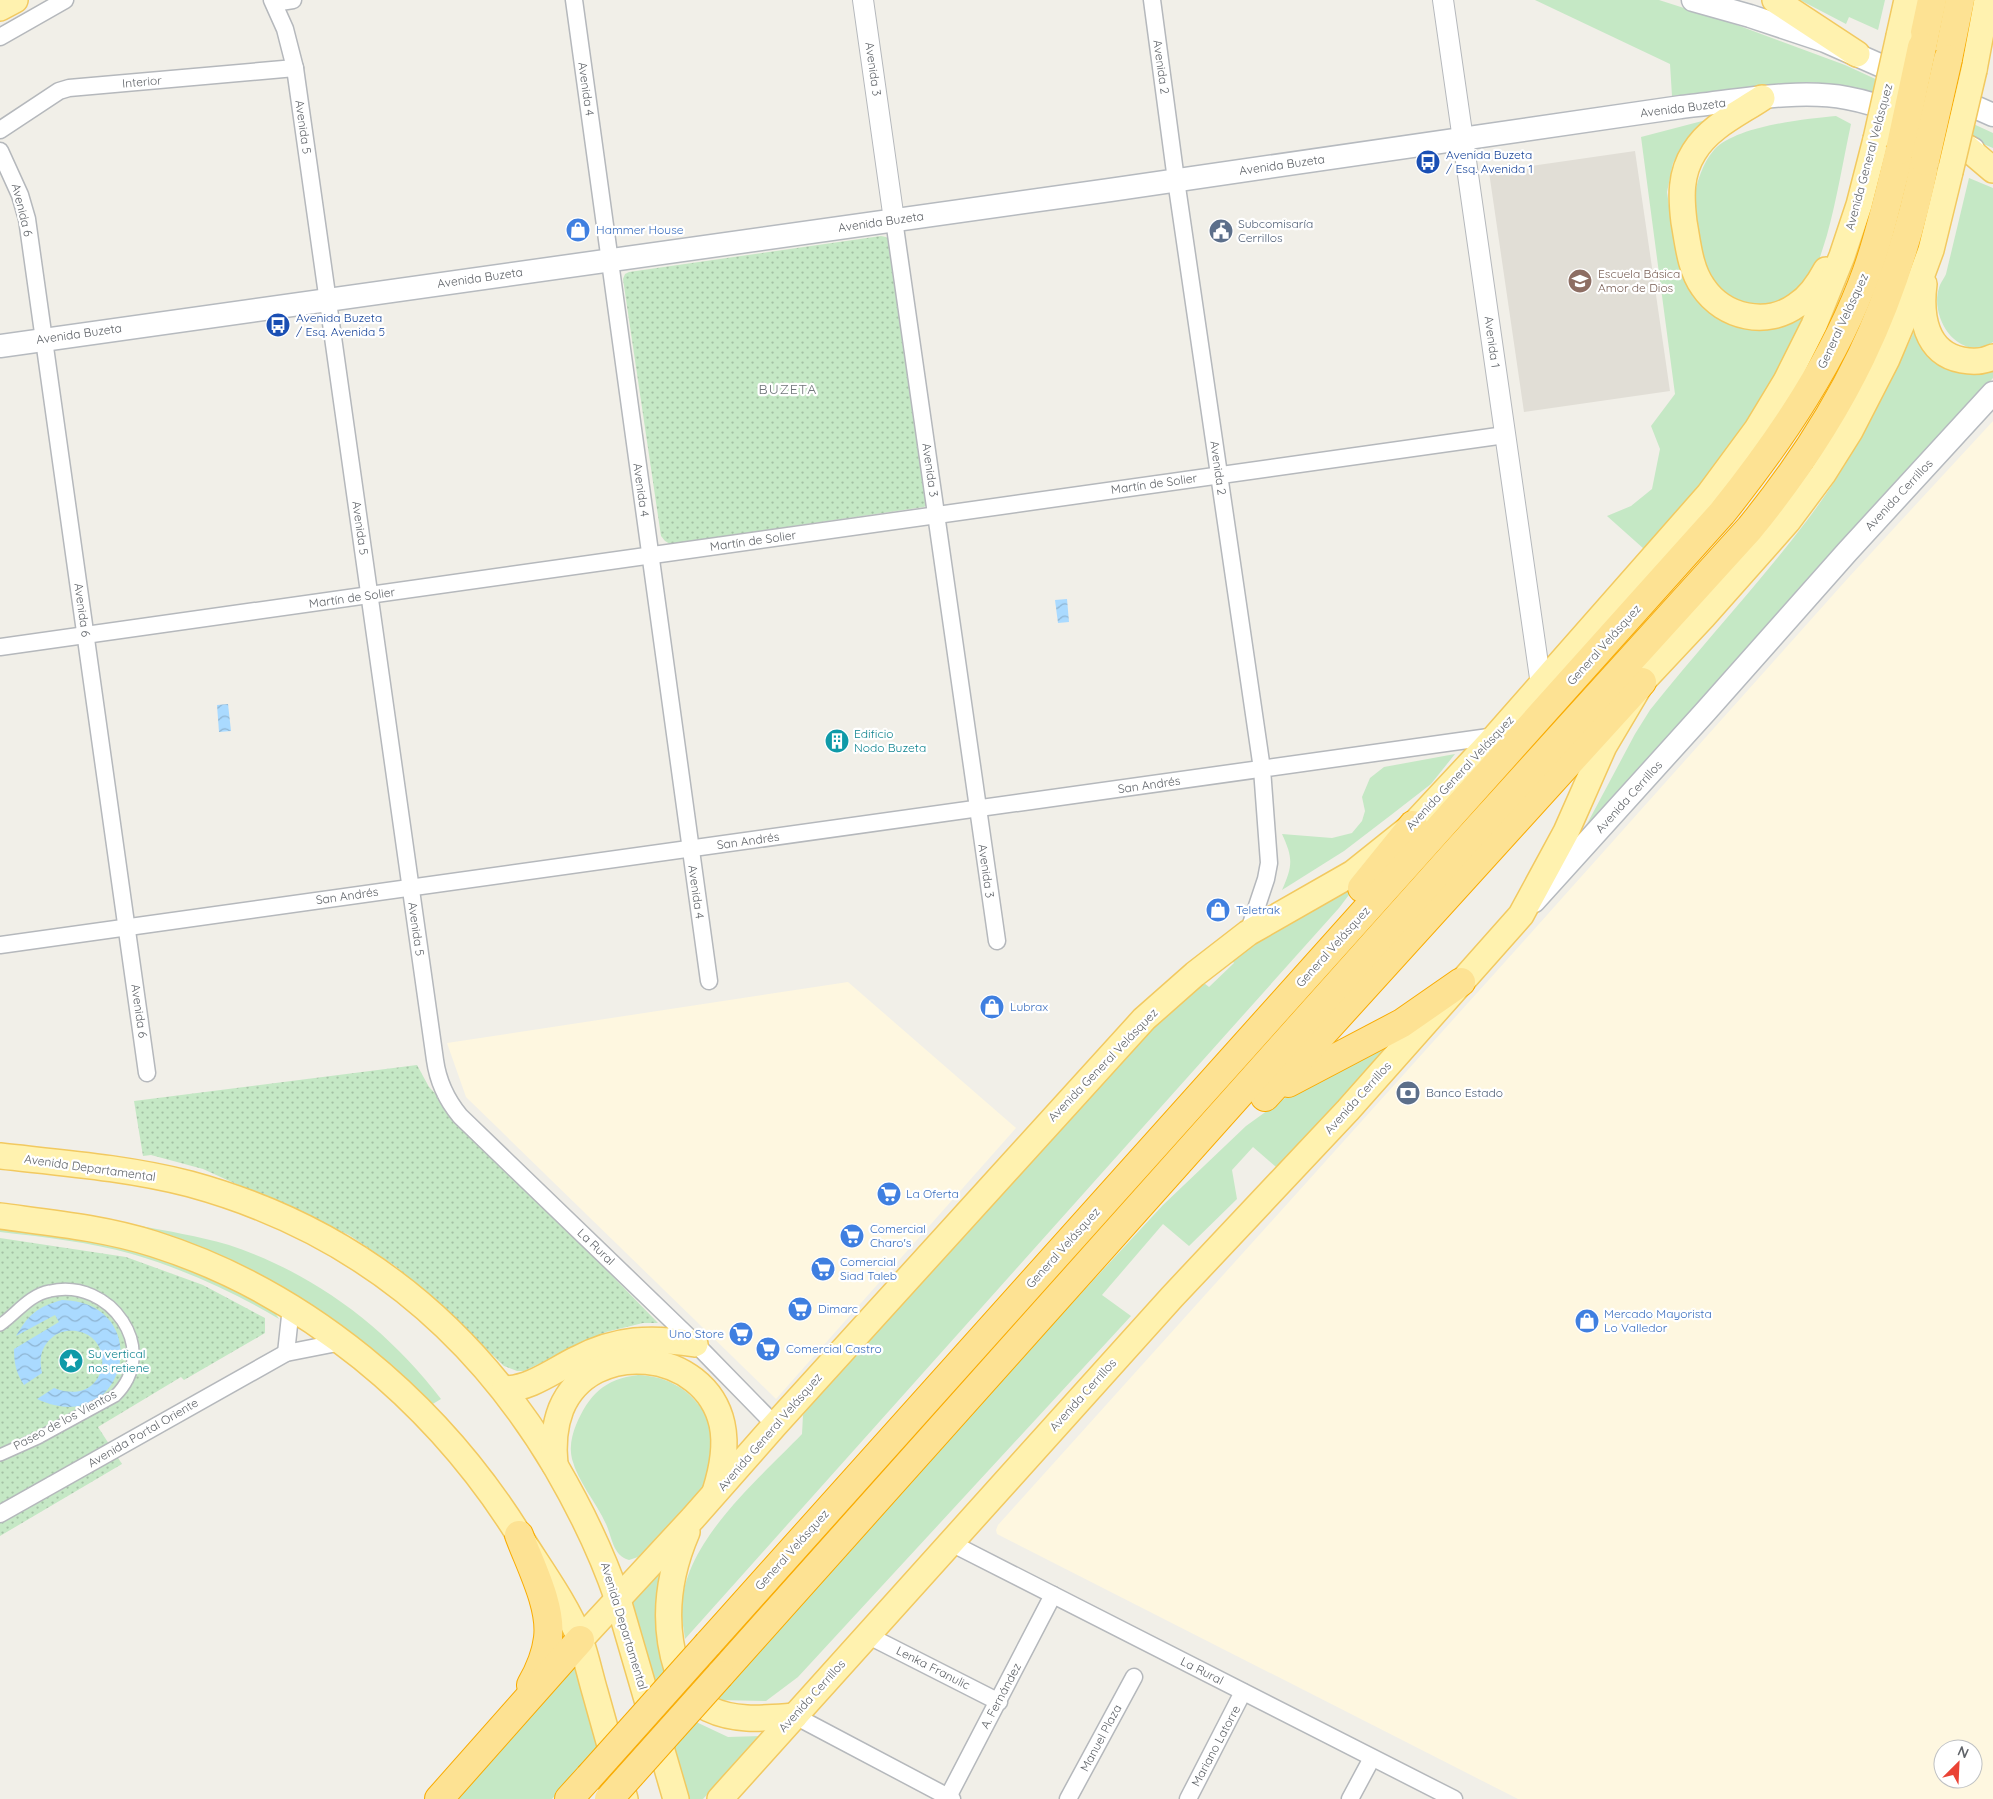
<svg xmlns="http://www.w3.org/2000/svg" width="1993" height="1799" viewBox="0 0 1993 1799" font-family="Quicksand,sans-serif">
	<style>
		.commercial { fill: #fef7e0; fill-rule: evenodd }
		.education { fill: #e1ded6 }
		.green { fill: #c5e8c5 }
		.park { fill: url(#park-dots) }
		.water { fill: url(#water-waves) }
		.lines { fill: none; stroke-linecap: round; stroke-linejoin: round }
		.pedestrian-casing { stroke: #b5b8bc; stroke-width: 14 }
		.minor-casing { stroke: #b5b8bc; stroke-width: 19 }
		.tertiary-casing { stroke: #b5b8bc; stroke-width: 22 }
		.secondary-casing { stroke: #b6babf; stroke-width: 25 }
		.primary-casing { stroke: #f2c960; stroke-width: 28 }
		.motorway-casing { stroke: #f9ab00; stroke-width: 30 }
		.pedestrian { stroke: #fff; stroke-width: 11 }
		.minor { stroke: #fff; stroke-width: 16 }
		.tertiary { stroke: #fff; stroke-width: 20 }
		.secondary { stroke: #fff; stroke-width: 22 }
		.primary { stroke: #fff2af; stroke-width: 25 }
		.motorway { stroke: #fde293; stroke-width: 28 }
		.primary-bridge-casing { stroke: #f2c960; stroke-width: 28; stroke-linecap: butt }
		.motorway-bridge-casing { stroke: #f9ab00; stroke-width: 30; stroke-linecap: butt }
		.primary-bridge { stroke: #fff2af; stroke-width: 25 }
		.motorway-bridge { stroke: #fde293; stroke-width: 28 }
		.labels { text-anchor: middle; stroke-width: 4.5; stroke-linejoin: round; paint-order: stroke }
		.street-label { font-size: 12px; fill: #5f6368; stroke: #fff }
		.transit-label { font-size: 12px; fill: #164399; stroke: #fff; text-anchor: start }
		.service-label { font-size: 12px; fill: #4e5e75; stroke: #fff; text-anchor: start }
		.shop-label { font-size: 12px; fill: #366cbe; stroke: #fff; text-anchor: start }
		.education-label { font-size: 12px; fill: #785e54; stroke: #fff; text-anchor: start }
		.culture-label { font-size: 12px; fill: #0d838f; stroke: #fff; text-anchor: start }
		.neighbourhood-label { font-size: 14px; letter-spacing: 1px; fill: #70757a; stroke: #fff }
	</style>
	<defs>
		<pattern id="park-dots" width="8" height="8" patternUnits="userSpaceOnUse" patternTransform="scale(1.25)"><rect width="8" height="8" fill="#c5e8c5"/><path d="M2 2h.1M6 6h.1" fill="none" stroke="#a3c0a4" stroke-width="1.8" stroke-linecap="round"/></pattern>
		<pattern id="water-waves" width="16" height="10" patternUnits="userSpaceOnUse" patternTransform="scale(1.25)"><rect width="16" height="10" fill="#aadaff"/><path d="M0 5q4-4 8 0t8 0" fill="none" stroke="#8eb4d2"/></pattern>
	</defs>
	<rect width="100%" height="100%" fill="#f1efe8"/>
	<g class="commercial">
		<path d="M1993,421v1378h-475l-521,-265 -1,-4 2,-5 515,-572 336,-376zM1943,1749h30v30h-30z"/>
		<path d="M848,982l168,146 -240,271 -310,-302 -19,-54z"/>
	</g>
	<path class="education" d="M1635,151l35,240 -146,21 -35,-240z"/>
	<g class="green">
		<path d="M1535,0h124l78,25 108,40 148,68v15l-151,-62 -32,-4 -138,14 -2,-32z"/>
		<path d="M1800,0h85l-7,30 -29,-13 -3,7z"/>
		<path d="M1836,116l15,8c-8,37 -14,75 -24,111 -4,12 -7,25 -13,36 -5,6 -19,25 -26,28 -32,17 -62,3 -81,-26 -8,-13 -14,-58 -13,-74 2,-15 9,-37 20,-49 22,-24 90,-31 122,-34z"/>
		<path d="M1706,120l-21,22 -12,21 -6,29 8,55 13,40 20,20 106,-1 -27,54 -63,100 -80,89 -37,-33 24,-10 21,-17 8,-40 -9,-23 24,-32 -34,-257z"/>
		<path d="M1969,178l24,10v154c-33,22 -64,-23 -54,-54 1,-5 5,-9 7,-14z"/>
		<path d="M1917,325l76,40v13l-414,461 56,-105 15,-24c50,-63 106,-123 155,-187 47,-61 81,-129 112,-198z"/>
		<path d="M1455,754l-24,30 -40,31 -47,36 -62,39c11,-25 11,-32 0,-56l50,4 20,-5 10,-12 3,-10 -3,-14 8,-19 14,-11z"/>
		<path d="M1364,875l-25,33 -654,731c-1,-10 -4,-21 -3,-31 1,-66 77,-129 120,-174l1,-19 60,-78 336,-358 10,8 25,-24 -6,-7z"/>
		<path d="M1405,1036l-122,137 -30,-26 -21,23 5,29 -48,47 -26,-22 -61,71 29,21 -333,361 -32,24 -49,-1 4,-12 191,-212 251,-271 83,-79 60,-43z"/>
		<path d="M136,1225c31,6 62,11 93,20 85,28 158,83 212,154l-10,6 -300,-179z"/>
		<path d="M0,1226l87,12 97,27 88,43 7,11c-45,-27 -96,-50 -147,-65 -43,-12 -88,-17 -132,-22z"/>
		<path d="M638,1375c24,1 45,10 60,29 14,17 18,32 13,53 -1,7 -2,16 -4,23 -8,20 -53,60 -69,77l-9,3c-16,-4 -17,-23 -23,-36 -10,-22 -28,-42 -34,-65 -3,-12 0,-24 4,-34 13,-30 28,-46 62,-50z"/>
		<path d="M666,1566l28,155 34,16 33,-1 -58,63h-14l-61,-194z"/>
		<path d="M577,1660l24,86 -49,53h-103z"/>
	</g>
	<g class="park">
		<path d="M881,236l5,1 4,4 37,264 -3,2 -254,37 -5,-3 -4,-5 -38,-257 2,-5 4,-2z"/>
		<path d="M417,1065l12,22 229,236h-15l-37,9 -82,39h-7l-13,-5 -75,-72 -34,-28 -46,-31 -146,-66 -52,-14 -8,1 -9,-55z"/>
		<path d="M0,1238l126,19 77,28 62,33v15l-81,47 -3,-3 -83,50 24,37 -122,72z"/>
	</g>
	<g class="water">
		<path d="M1067,599l2,23 -11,1 -3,-23z"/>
		<path d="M228,704l3,27 -12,1 -2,-27z"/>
		<path d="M62,1300c95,2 66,141 -25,99l17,-11c54,21 65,-51 22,-57 -7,-1 -16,0 -22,5 -13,10 -15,21 -12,37l-18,12c-8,-12 -10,-22 -10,-36l45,-27 -4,-7 -39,21c13,-22 21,-29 46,-36z"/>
	</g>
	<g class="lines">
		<defs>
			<path id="pedestrian" d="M0,1325c17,-12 29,-30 50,-34 60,-14 112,59 65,105l-77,42 -38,17"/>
			<g id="minor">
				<path d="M272,0l13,29 10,39 140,992c3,22 11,39 25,56l230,222 85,87"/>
				<path d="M574,0l135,981"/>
				<path d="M1152,0l24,180 86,589 7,94 -3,16 -18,54"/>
				<path d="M274,3l19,-3"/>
				<path d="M0,37l65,-37"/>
				<path d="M0,130l59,-39 10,-3 226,-20"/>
				<path d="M0,151l20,44 7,24 120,854"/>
				<path d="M894,220l103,721"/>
				<path d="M0,647l1505,-212"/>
				<path d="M0,945l1496,-209"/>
				<path d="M286,1353l5,-46"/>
				<path d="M0,1514l286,-161 56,-11"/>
				<path d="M949,1542l505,257"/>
				<path d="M867,1635l132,67"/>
				<path d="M795,1716l157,83"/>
				<path d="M948,1797l105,-202"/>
				<path d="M1068,1799l66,-122"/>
				<path d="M1188,1799l55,-107"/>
				<path d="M1350,1799l22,-41"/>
			</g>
			<g id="tertiary">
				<path d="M863,0l31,220"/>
				<path d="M1443,0l98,685"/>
			</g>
			<g id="secondary">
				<path d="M1693,0l57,16 75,25 168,74"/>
				<path d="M0,346l1110,-156 571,-83c51,-5 116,-19 166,-9 45,8 86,31 126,51"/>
				<path d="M1534,901l172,-190 141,-159 146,-159"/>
			</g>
			<g id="primary">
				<path d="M1775,0l82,54"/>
				<path d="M0,8l15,-8"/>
				<path d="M1899,36l8,-36"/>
				<path d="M1974,70l13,-70"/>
				<path d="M1762,98c-24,16 -53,29 -68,54 -14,22 -13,45 -10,70 4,22 6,47 19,65 21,31 64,40 94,18 13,-8 22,-22 29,-35"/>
				<path d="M1960,142l33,28"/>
				<path d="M1924,284c-4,31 1,69 38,76 11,2 21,2 31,-3"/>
				<path d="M0,1156c63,7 128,12 190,28 161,44 281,140 366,283 25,43 46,86 62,133l58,199"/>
				<path d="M0,1216c52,7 104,12 154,28 151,48 282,158 365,291 21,34 46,67 61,104 6,17 10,36 15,53 10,36 20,71 30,107"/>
				<path d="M504,1389c26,0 50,-19 73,-30 40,-21 74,-22 118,-15"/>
				<path d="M555,1465c-2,-19 -1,-38 6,-56 30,-72 144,-60 161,15 5,23 0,46 -7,68"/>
				<path d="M687,1532c-19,44 -25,90 -10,137 6,18 14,32 32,40 27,13 57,9 86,7"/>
				<path d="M580,1640l113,-122 82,-93 369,-406 51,-45 53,-41 105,-60 60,-48 83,-89 213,-242 48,-65 29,-48 28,-56 28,-69 17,-51 17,-66"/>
				<path d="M720,1799l452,-502 176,-187 173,-195 45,-83 38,-86 38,-64 61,-65 85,-96 35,-47 27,-43 37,-72 30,-71 14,-38 19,-78"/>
			</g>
			<g id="motorway">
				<path d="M1922,47l10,-47"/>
				<path d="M1948,59l12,-59"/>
				<path d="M1362,888l51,-63"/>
				<path d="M1288,1083l114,-60 59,-41"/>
				<path d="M1265,1097l377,-415"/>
				<path d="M519,1535c11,30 33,71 29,103 -2,17 -9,33 -17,47"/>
				<path d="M708,1644l1014,-1131c59,-74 113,-153 145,-242 14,-39 23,-81 33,-121"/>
				<path d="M720,1675l736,-823 294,-324c93,-114 146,-223 175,-367"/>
				<path d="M439,1799l141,-159"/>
				<path d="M569,1799l20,-22"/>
			</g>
		</defs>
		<use href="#pedestrian" class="pedestrian-casing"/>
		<use href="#minor" class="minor-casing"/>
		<use href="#tertiary" class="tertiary-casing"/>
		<use href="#secondary" class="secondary-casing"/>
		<use href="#primary" class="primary-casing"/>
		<use href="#motorway" class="motorway-casing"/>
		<use href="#pedestrian" class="pedestrian"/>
		<use href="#minor" class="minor"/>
		<use href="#tertiary" class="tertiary"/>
		<use href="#secondary" class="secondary"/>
		<use href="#primary" class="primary"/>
		<use href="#motorway" class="motorway"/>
		<defs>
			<g id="primary-bridge">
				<path d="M1876,139l23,-103"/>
				<path d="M1950,172l24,-102"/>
			</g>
			<g id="motorway-bridge">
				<path d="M1900,150l22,-103"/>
				<path d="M1925,161l23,-102"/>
				<path d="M589,1777l119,-133"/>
				<path d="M609,1799l111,-124"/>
			</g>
		</defs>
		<use href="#primary-bridge" class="primary-bridge-casing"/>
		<use href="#motorway-bridge" class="motorway-bridge-casing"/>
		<use href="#primary-bridge" class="primary-bridge"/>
		<use href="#motorway-bridge" class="motorway-bridge"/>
	</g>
	<defs>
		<symbol id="bus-disc" viewBox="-11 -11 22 22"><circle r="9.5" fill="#1a4fb4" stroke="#fff"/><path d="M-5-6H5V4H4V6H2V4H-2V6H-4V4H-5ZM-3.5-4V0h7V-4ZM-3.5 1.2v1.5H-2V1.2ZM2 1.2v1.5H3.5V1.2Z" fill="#fff"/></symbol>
		<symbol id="shop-disc" viewBox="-11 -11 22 22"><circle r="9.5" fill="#3f7fe0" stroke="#fff"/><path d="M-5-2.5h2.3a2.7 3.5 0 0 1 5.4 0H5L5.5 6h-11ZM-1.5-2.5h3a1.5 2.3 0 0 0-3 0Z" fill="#fff"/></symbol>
		<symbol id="civic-disc" viewBox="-11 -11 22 22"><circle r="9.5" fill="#5c6f8a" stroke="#fff"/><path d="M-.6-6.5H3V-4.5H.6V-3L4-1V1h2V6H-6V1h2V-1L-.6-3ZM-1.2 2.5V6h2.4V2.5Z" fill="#fff"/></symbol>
		<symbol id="school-disc" viewBox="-11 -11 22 22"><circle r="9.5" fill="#8d6e63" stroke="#fff"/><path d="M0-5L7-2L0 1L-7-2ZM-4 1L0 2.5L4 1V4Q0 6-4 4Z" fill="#fff"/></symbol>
		<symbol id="building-disc" viewBox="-11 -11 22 22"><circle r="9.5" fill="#0f9aa8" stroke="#fff"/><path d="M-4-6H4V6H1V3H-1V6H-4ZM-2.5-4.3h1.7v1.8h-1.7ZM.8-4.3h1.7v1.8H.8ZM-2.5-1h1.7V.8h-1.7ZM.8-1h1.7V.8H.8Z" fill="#fff"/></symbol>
		<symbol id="bank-disc" viewBox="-11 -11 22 22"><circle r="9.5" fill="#5c6f8a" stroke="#fff"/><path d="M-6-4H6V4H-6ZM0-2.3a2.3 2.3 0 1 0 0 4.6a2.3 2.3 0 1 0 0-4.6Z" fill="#fff"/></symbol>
		<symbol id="supermarket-disc" viewBox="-11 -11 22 22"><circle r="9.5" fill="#3f7fe0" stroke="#fff"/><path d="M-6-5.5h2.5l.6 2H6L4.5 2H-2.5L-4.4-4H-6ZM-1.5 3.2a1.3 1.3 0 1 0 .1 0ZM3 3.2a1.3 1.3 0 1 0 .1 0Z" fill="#fff"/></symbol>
		<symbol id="sight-disc" viewBox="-11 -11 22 22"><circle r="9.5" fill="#0f9aa8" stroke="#fff"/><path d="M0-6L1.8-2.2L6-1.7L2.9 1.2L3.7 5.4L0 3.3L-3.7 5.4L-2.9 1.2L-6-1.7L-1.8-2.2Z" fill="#fff"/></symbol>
	</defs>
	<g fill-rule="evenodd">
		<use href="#bus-disc" x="1414" y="148" width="28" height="28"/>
		<use href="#shop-disc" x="564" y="216" width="28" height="28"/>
		<use href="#civic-disc" x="1207" y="217" width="28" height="28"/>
		<use href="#school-disc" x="1566" y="267" width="28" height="28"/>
		<use href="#bus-disc" x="264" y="311" width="28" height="28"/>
		<use href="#building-disc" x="823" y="727" width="28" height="28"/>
		<use href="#shop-disc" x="1204" y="896" width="28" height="28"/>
		<use href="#shop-disc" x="978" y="993" width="28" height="28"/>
		<use href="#bank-disc" x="1394" y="1079" width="28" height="28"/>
		<use href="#supermarket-disc" x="875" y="1180" width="28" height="28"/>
		<use href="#supermarket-disc" x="838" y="1222" width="28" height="28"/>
		<use href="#supermarket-disc" x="809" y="1255" width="28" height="28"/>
		<use href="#supermarket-disc" x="786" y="1295" width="28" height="28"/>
		<use href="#shop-disc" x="1573" y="1307" width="28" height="28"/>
		<use href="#supermarket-disc" x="727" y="1320" width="28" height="28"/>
		<use href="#supermarket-disc" x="754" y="1335" width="28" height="28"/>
		<use href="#sight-disc" x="57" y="1347" width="28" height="28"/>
	</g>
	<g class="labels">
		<g class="street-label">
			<text transform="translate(1161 67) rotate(82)" y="4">Avenida 2</text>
			<text transform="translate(873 69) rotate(82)" y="4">Avenida 3</text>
			<text transform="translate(142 82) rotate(-5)" y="4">Interior</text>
			<text transform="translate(586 89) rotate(82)" y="4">Avenida 4</text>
			<text transform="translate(1683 108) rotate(-7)" y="4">Avenida Buzeta</text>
			<text transform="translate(303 127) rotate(82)" y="4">Avenida 5</text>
			<text transform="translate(1869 157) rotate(-75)" y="4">Avenida General Velásquez</text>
			<text transform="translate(1282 165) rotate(-8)" y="4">Avenida Buzeta</text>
			<text transform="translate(22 210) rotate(76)" y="4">Avenida 6</text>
			<text transform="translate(881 222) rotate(-8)" y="4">Avenida Buzeta</text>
			<text transform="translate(480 278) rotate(-8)" y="4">Avenida Buzeta</text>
			<text transform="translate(1843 321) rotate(-65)" y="4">General Velásquez</text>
			<text transform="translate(79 334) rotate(-8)" y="4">Avenida Buzeta</text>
			<text transform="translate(1492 342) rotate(82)" y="4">Avenida 1</text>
			<text transform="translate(1218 468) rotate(82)" y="4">Avenida 2</text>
			<text transform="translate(930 470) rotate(82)" y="4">Avenida 3</text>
			<text transform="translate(1154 484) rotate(-8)" y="4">Martín de Solier</text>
			<text transform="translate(641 490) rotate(82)" y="4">Avenida 4</text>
			<text transform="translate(1899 495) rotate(-47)" y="4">Avenida Cerrillos</text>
			<text transform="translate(360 528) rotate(82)" y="4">Avenida 5</text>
			<text transform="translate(753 541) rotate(-8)" y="4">Martín de Solier</text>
			<text transform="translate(352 598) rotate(-8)" y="4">Martín de Solier</text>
			<text transform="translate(82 610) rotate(82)" y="4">Avenida 6</text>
			<text transform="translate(1604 645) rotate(-48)" y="4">General Velásquez</text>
			<text transform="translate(1460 773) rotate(-47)" y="4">Avenida General Velásquez</text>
			<text transform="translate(1149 785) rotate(-8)" y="4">San Andrés</text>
			<text transform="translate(1629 797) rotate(-48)" y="4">Avenida Cerrillos</text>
			<text transform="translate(748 841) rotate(-8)" y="4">San Andrés</text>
			<text transform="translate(986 871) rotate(82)" y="4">Avenida 3</text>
			<text transform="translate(696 892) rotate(82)" y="4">Avenida 4</text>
			<text transform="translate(347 896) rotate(-8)" y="4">San Andrés</text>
			<text transform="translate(416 929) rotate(82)" y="4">Avenida 5</text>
			<text transform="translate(1333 947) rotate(-48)" y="4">General Velásquez</text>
			<text transform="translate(139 1011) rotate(82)" y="4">Avenida 6</text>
			<text transform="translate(1103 1065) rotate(-46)" y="4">Avenida General Velásquez</text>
			<text transform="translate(1358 1098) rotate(-48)" y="4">Avenida Cerrillos</text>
			<text transform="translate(90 1168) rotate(8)" y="4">Avenida Departamental</text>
			<text transform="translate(596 1247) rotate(44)" y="4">La Rural</text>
			<text transform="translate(1063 1248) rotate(-48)" y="4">General Velásquez</text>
			<text transform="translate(1083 1395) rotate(-48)" y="4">Avenida Cerrillos</text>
			<text transform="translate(65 1420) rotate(-28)" y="4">Paseo de los Vientos</text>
			<text transform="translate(770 1432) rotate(-49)" y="4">Avenida General Velásquez</text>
			<text transform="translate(143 1433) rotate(-30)" y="4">Avenida Portal Oriente</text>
			<text transform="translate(792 1550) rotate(-48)" y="4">General Velásquez</text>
			<text transform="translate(624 1626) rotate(73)" y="4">Avenida Departamental</text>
			<text transform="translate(933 1668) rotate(27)" y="4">Lenka Franulic</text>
			<text transform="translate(1202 1671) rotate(27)" y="4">La Rural</text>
			<text transform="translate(812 1696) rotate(-48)" y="4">Avenida Cerrillos</text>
			<text transform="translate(1001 1696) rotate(-62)" y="4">A. Fernández</text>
			<text transform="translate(1101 1738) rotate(-62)" y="4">Manuel Plaza</text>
			<text transform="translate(1216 1746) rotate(-62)" y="4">Mariano Latorre</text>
		</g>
		<g class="transit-label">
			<text x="1446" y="159">Avenida Buzeta<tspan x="1446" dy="14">/ Esq. Avenida 1</tspan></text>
			<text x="296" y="322">Avenida Buzeta<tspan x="296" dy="14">/ Esq. Avenida 5</tspan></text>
		</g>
		<g class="service-label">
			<text x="1238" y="228">Subcomisaría<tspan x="1238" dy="14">Cerrillos</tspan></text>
			<text x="1426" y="1097">Banco Estado</text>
		</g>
		<g class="shop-label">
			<text x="596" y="234">Hammer House</text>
			<text x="1236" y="914">Teletrak</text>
			<text x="1010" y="1011">Lubrax</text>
			<text x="906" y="1198">La Oferta</text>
			<text x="870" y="1233">Comercial<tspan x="870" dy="14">Charo's</tspan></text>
			<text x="840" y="1266">Comercial<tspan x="840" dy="14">Siad Taleb</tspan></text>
			<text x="818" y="1313">Dimarc</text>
			<text x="1604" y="1318">Mercado Mayorista<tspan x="1604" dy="14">Lo Valledor</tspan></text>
			<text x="724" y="1338" text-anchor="end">Uno Store</text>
			<text x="786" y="1353">Comercial Castro</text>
		</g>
		<g class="education-label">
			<text x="1598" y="278">Escuela Básica<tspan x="1598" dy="14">Amor de Dios</tspan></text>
		</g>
		<g class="culture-label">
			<text x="854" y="738">Edificio<tspan x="854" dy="14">Nodo Buzeta</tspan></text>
			<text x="88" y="1358">Su vertical<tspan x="88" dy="14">nos retiene</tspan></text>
		</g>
		<g class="neighbourhood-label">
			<text x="788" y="394">BUZETA</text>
		</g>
	</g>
	<g transform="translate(1958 1764) rotate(24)"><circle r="24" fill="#ffffff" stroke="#bfc1c3"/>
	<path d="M0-4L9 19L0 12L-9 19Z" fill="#ea4335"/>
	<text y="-8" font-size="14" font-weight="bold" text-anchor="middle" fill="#5f6368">N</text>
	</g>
</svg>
